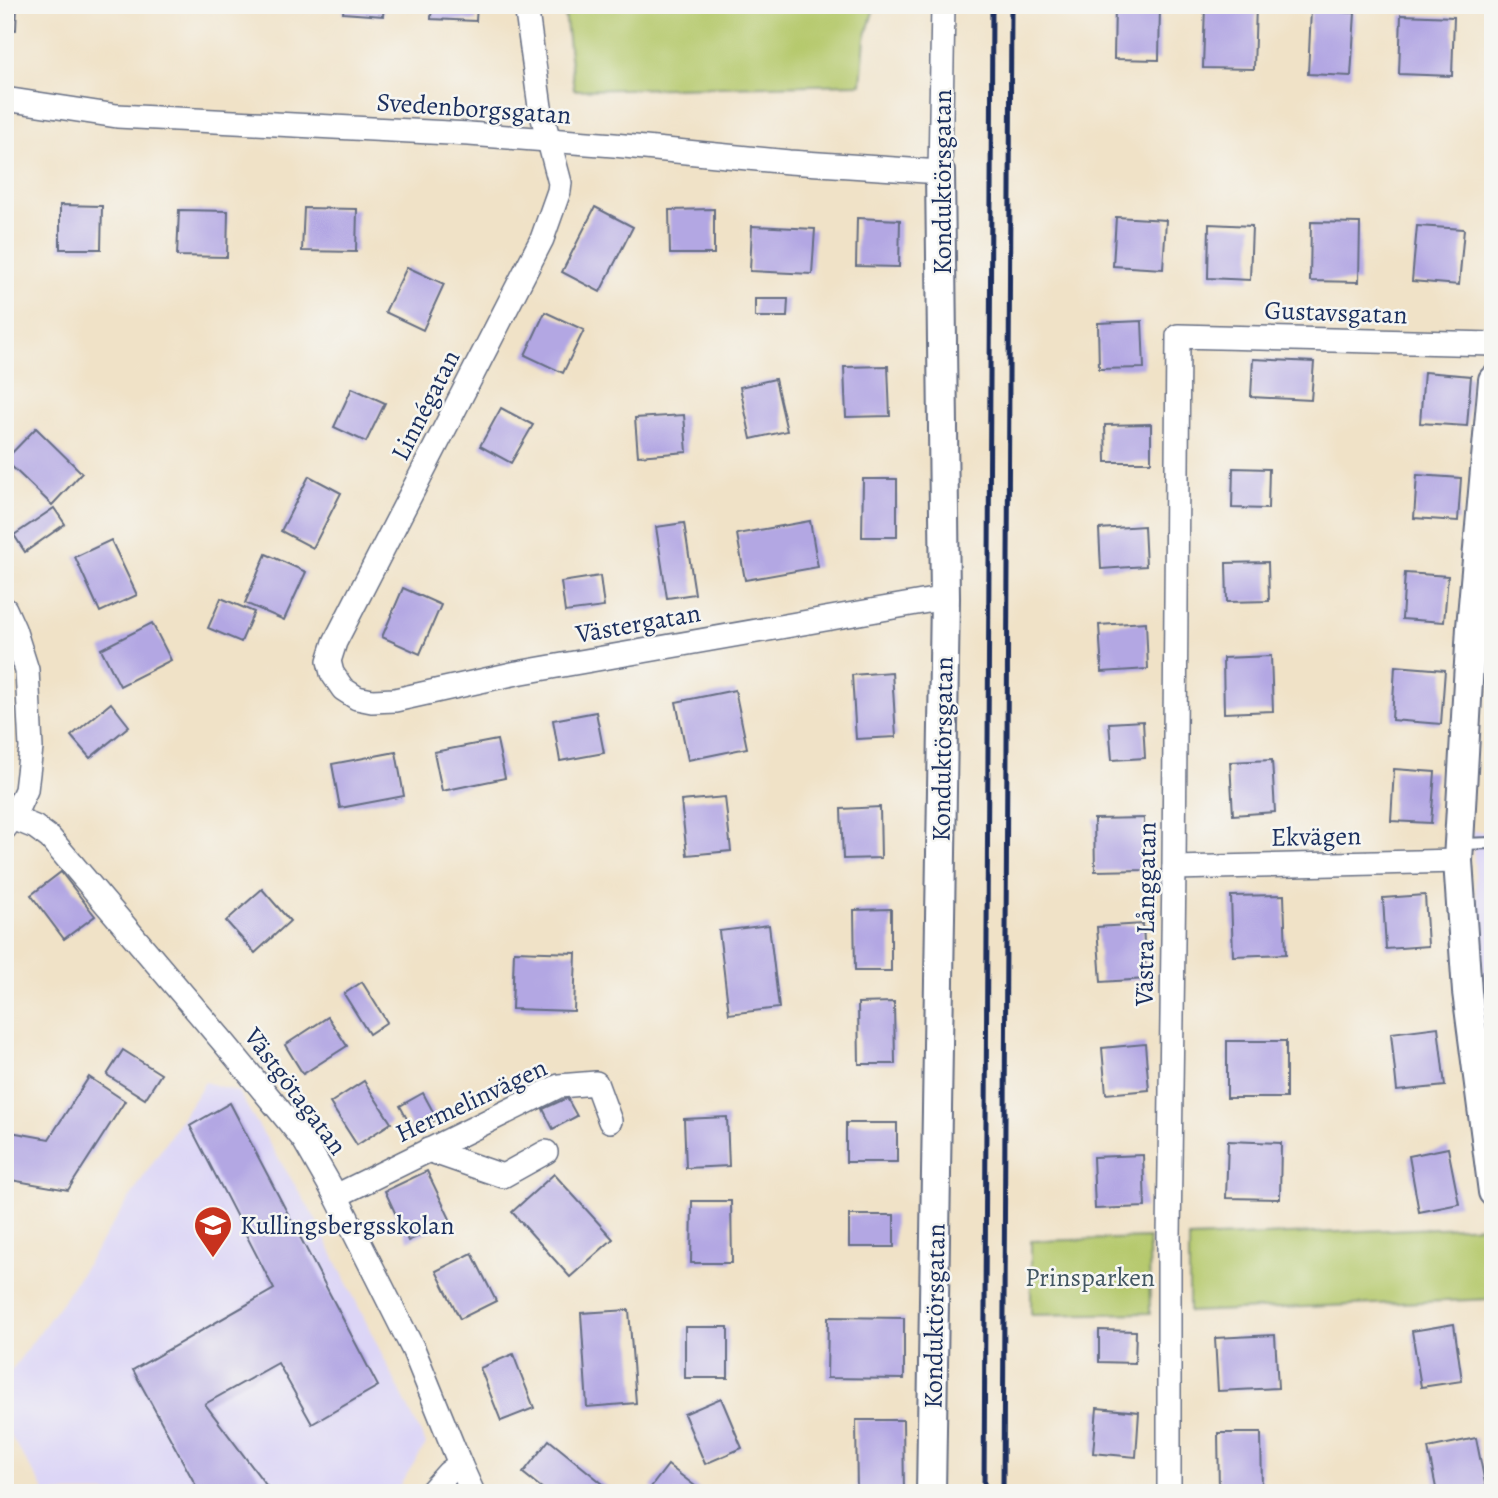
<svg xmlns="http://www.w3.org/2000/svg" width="1498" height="1498" viewBox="0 0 1498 1498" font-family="Alegreya,serif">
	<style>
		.built { fill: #dcd5f6 }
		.green { fill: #b6c96d; stroke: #687c66; stroke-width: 2 }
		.building { fill: #b3a7e3 }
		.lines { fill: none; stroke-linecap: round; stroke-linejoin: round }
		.service-casing { stroke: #666e83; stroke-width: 14 }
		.minor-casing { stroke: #666e83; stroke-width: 26 }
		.tertiary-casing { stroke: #666e83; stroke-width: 32 }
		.service { stroke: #fff; stroke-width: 10 }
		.minor { stroke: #fff; stroke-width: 23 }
		.tertiary { stroke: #fff; stroke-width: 28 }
		.rail { stroke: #1b2f5e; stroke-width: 5 }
		.labels { text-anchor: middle; stroke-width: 5; stroke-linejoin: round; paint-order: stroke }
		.street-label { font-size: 26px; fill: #1b2f5e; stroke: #f6f6f2 }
		.poi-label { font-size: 26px; fill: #1b2f5e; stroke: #f6f6f2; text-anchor: start }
		.park-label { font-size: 26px; fill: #425662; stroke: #f6f6f2 }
	</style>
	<rect width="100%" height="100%" fill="#f6f6f2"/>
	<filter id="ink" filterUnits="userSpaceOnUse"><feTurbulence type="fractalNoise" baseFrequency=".0143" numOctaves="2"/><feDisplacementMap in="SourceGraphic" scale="14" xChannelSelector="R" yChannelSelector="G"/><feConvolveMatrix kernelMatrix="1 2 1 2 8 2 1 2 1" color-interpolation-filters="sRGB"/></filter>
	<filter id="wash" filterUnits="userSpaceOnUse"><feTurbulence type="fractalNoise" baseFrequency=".00686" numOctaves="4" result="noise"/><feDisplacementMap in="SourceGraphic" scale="28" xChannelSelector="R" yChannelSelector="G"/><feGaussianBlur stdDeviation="1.57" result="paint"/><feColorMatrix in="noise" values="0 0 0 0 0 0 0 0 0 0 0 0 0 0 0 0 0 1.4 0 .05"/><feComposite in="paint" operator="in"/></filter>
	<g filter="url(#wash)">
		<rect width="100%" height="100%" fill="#f0e2c7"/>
		<g class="built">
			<path d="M1472,831l21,1v293z"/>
			<path d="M205,1082l33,10 77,126 111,226 -31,49h-349l-41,-66v-48l59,-80z"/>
		</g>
		<g class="green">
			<path d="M564,5h311l-10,34 -4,45 -287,6z"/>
			<path d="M1488,1226l5,49v24l-304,13v-74z"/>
			<path d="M1149,1238l1,75 -119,2v-74z"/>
		</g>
		<g id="blocks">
			<g class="building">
				<path d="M5,5h12l-1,25 -11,-1z"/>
				<path d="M344,5h40l-1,11 -40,-3z"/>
				<path d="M432,5h45l-1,16 -45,-2z"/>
				<path d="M1115,5h45l-1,55 -45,-1z"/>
				<path d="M1205,5h51l-2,64 -51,-1z"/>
				<path d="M1311,10l44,3 -4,63 -43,-2z"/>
				<path d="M1401,15l53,2 -2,59 -53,-2z"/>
				<path d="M60,205l42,1 -1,43h-41z"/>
				<path d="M595,207l38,20 -33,65 -38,-20z"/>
				<path d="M304,208l53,1 -1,43 -54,-1z"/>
				<path d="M714,209v45h-44l-1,-44z"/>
				<path d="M179,210l49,1 -1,46 -50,-1z"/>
				<path d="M1116,217l50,3 -3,49 -50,-3z"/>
				<path d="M857,218l43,2 -1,47 -43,-1z"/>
				<path d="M1311,222l49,1 -1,59 -49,-1z"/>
				<path d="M1209,224l43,2 -2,54 -42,-2z"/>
				<path d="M752,226l63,3 -3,45 -62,-3z"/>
				<path d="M1417,226l47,3 -5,56 -47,-4z"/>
				<path d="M407,267l37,17 -21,46 -38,-18z"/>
				<path d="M755,299h33l-1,18h-32z"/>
				<path d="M545,312l39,18 -21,43 -38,-18z"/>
				<path d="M1142,321l2,47 -45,1 -1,-46z"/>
				<path d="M1253,359l61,3 -3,38 -60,-3z"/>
				<path d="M888,366l2,50 -44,1 -2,-50z"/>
				<path d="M1424,372l47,4 -4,50 -47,-3z"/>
				<path d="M775,379l12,52 -36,8 -11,-52z"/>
				<path d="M352,388l33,15 -19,39 -32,-15z"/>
				<path d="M501,408l32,17 -22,38 -31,-17z"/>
				<path d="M684,415l3,37 -49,4 -3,-38z"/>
				<path d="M1151,424v38h-45l-1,-37z"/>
				<path d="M36,428l46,45 -30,32 -47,-45z"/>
				<path d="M1233,468l36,1 -1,40 -36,-1z"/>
				<path d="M1417,475l44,3 -3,43 -44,-3z"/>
				<path d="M309,476l32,17 -28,55 -32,-17z"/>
				<path d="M863,479h34v58h-35z"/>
				<path d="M54,508l11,16 -40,28 -11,-17z"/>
				<path d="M810,521l8,46 -73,13 -8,-46z"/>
				<path d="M684,523l11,71 -28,4 -11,-71z"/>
				<path d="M1144,526l2,40 -45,3 -2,-40z"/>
				<path d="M111,540l26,55 -37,17 -25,-55z"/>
				<path d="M266,554l40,18 -22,48 -39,-17z"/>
				<path d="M1268,562l1,39 -42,1 -1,-39z"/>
				<path d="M1405,573l43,3 -4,46 -42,-3z"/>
				<path d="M600,576l4,31 -39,5 -4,-30z"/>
				<path d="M403,588l38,17 -21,49 -38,-17z"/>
				<path d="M221,598l33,14 -13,30 -33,-14z"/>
				<path d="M1146,622l2,47 -46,3 -3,-47z"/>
				<path d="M152,623l19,37 -51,26 -19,-37z"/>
				<path d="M1271,656l2,55 -49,2 -1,-55z"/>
				<path d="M1395,666l50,4 -4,54 -49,-4z"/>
				<path d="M892,672l4,65 -40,2 -4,-64z"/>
				<path d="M735,690l12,58 -59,12 -12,-58z"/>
				<path d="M111,703l18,23 -39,32 -19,-22z"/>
				<path d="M596,712l8,41 -44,8 -7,-41z"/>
				<path d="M1143,721l2,37 -33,2 -3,-37z"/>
				<path d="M497,740l8,38 -63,13 -8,-39z"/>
				<path d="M396,752l8,44 -64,12 -8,-44z"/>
				<path d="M1272,760l3,52 -42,3 -3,-53z"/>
				<path d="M1394,769l41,3 -4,51 -40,-2z"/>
				<path d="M725,797l6,54 -44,4 -6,-54z"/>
				<path d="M880,807l1,51 -38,1 -2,-50z"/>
				<path d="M1144,818l1,52 -50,1 -1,-52z"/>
				<path d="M61,872l34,44 -31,23 -33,-44z"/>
				<path d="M262,889l28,32 -35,32 -29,-32z"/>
				<path d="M1284,895l2,59 -53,2 -2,-60z"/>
				<path d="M1425,895l3,51 -42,3 -3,-51z"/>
				<path d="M891,909v62h-36l-1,-61z"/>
				<path d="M1143,924l3,55 -45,3 -4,-55z"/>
				<path d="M769,925l10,83 -50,6 -10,-83z"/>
				<path d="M514,951l62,2 -2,58 -62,-2z"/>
				<path d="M362,982l25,40 -18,12 -25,-40z"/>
				<path d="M894,1002l1,62h-36l-1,-61z"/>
				<path d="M328,1017l19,29 -44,28 -18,-29z"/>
				<path d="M1438,1027l7,59 -48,5 -6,-58z"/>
				<rect x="1227" y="1041" width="59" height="57"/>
				<path d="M1145,1044l4,46 -43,4 -4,-46z"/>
				<path d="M123,1050l38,24 -16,25 -38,-24z"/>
				<path d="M89,1077l36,24 -57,89 -63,-11v-48l44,8z"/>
				<path d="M364,1081l27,42 -34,22 -27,-42z"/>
				<path d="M423,1093l14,26 -23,13 -14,-26z"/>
				<path d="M567,1098l10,18 -24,13 -10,-20z"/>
				<path d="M230,1103l148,283 -66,38 -34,-61 -73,41 67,89h-72l-67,-123 141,-81 -84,-163z"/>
				<path d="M727,1117l2,49 -43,2 -2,-49z"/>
				<rect x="846" y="1123" width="51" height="39"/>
				<path d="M1228,1141l53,2 -1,56 -54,-1z"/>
				<path d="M1448,1148l11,56 -40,8 -10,-56z"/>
				<path d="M1143,1155l2,52 -50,2 -2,-52z"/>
				<path d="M427,1171l24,50 -43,20 -23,-50z"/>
				<path d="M554,1174l59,65 -43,38 -58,-65z"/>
				<path d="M692,1201h39l1,62h-41z"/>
				<rect x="849" y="1215" width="45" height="32"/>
				<path d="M472,1253l24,48 -36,18 -24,-48z"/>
				<path d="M629,1310l7,93 -49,4 -6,-94z"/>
				<path d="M828,1317l76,1v61l-77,-1z"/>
				<path d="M1454,1324l8,57 -41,6 -9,-56z"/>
				<rect x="685" y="1327" width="43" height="51"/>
				<path d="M1099,1330l37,1 -1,32 -36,-1z"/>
				<path d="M1275,1335l3,53 -60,3 -3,-53z"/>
				<path d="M513,1354l21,54 -33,13 -21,-53z"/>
				<path d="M721,1398l21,50 -37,16 -21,-50z"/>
				<path d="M1097,1408l42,4 -3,45 -43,-4z"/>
				<path d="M856,1420h47l1,73h-47z"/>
				<path d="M1218,1433h43l1,57 -43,1z"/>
				<path d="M1476,1438l11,55h-50l-9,-45z"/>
				<path d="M549,1440l59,48 -3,5h-57l-25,-20z"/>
				<path d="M668,1465l36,28h-45l-8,-6z"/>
			</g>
		</g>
	</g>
	<g filter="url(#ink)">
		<use href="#blocks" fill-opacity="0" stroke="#666e83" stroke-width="2"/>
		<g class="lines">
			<defs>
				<g id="service">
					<path d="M1471,627l22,1"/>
					<path d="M1461,844l32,-1"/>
				</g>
				<g id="minor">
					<path d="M526,5l14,102 20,76 -1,8 -17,48 -207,403 -6,19 3,12 11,16 14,9 15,3 23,-1 122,-27 428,-75"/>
					<path d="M5,99l112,17 352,18 145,11 175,17 151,10 3,-167"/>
					<path d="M5,609l9,20 13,41 4,78 -5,42 -13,28 -8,10"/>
					<path d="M13,818l22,9 15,11 175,206 79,96 32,56 78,155 46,113 13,29"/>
					<path d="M1174,868l284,-7"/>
					<path d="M428,1150l75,26 43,-24"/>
					<path d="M336,1196l223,-110 37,-3 14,38"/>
					<path d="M430,1493l18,-20 12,-9"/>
					<path d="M1169,1493v-255l5,-370 4,-532 315,8"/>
				</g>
				<g id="tertiary">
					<path d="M1493,380l-22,247 -13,234 9,131 26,200"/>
					<path d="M931,1493l14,-895 -5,-426"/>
				</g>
			</defs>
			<use href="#service" class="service-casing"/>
			<use href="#minor" class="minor-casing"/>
			<use href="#tertiary" class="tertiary-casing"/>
			<use href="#service" class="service"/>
			<use href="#minor" class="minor"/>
			<use href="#tertiary" class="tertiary"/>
			<g class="rail">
				<path d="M984,1493l8,-1488"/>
				<path d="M1003,1493l8,-1488"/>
			</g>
		</g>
	</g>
	<defs>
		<symbol id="school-pin" viewBox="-11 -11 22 30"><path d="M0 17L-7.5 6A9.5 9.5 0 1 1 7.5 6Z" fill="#c8321e" stroke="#f6f6f2"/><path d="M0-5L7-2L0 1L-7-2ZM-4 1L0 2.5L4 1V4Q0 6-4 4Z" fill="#fff"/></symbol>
	</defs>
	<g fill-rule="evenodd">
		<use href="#school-pin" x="191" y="1203" width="44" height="60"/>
	</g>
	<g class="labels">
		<g class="street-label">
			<text transform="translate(474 108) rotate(4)" y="9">Svedenborgsgatan</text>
			<text transform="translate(942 182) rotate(-90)" y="9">Konduktörsgatan</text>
			<text transform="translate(1336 312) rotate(2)" y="9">Gustavsgatan</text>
			<text transform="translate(425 405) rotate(-63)" y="9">Linnégatan</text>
			<text transform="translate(638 623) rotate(-10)" y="9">Västergatan</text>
			<text transform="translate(942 749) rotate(-89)" y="9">Konduktörsgatan</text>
			<text transform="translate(1316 836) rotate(-1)" y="9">Ekvägen</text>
			<text transform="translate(1145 914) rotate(-89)" y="9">Västra Långgatan</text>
			<text transform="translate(296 1091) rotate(53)" y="9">Västgötagatan</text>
			<text transform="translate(471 1100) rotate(-25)" y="9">Hermelinvägen</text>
			<text transform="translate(934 1316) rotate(-89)" y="9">Konduktörsgatan</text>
		</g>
		<g class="poi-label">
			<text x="240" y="1234">Kullingsbergsskolan</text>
		</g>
		<g class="park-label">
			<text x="1090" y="1286">Prinsparken</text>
		</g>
	</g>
	<rect width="1498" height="1498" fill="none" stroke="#f6f6f2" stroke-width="28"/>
</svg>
